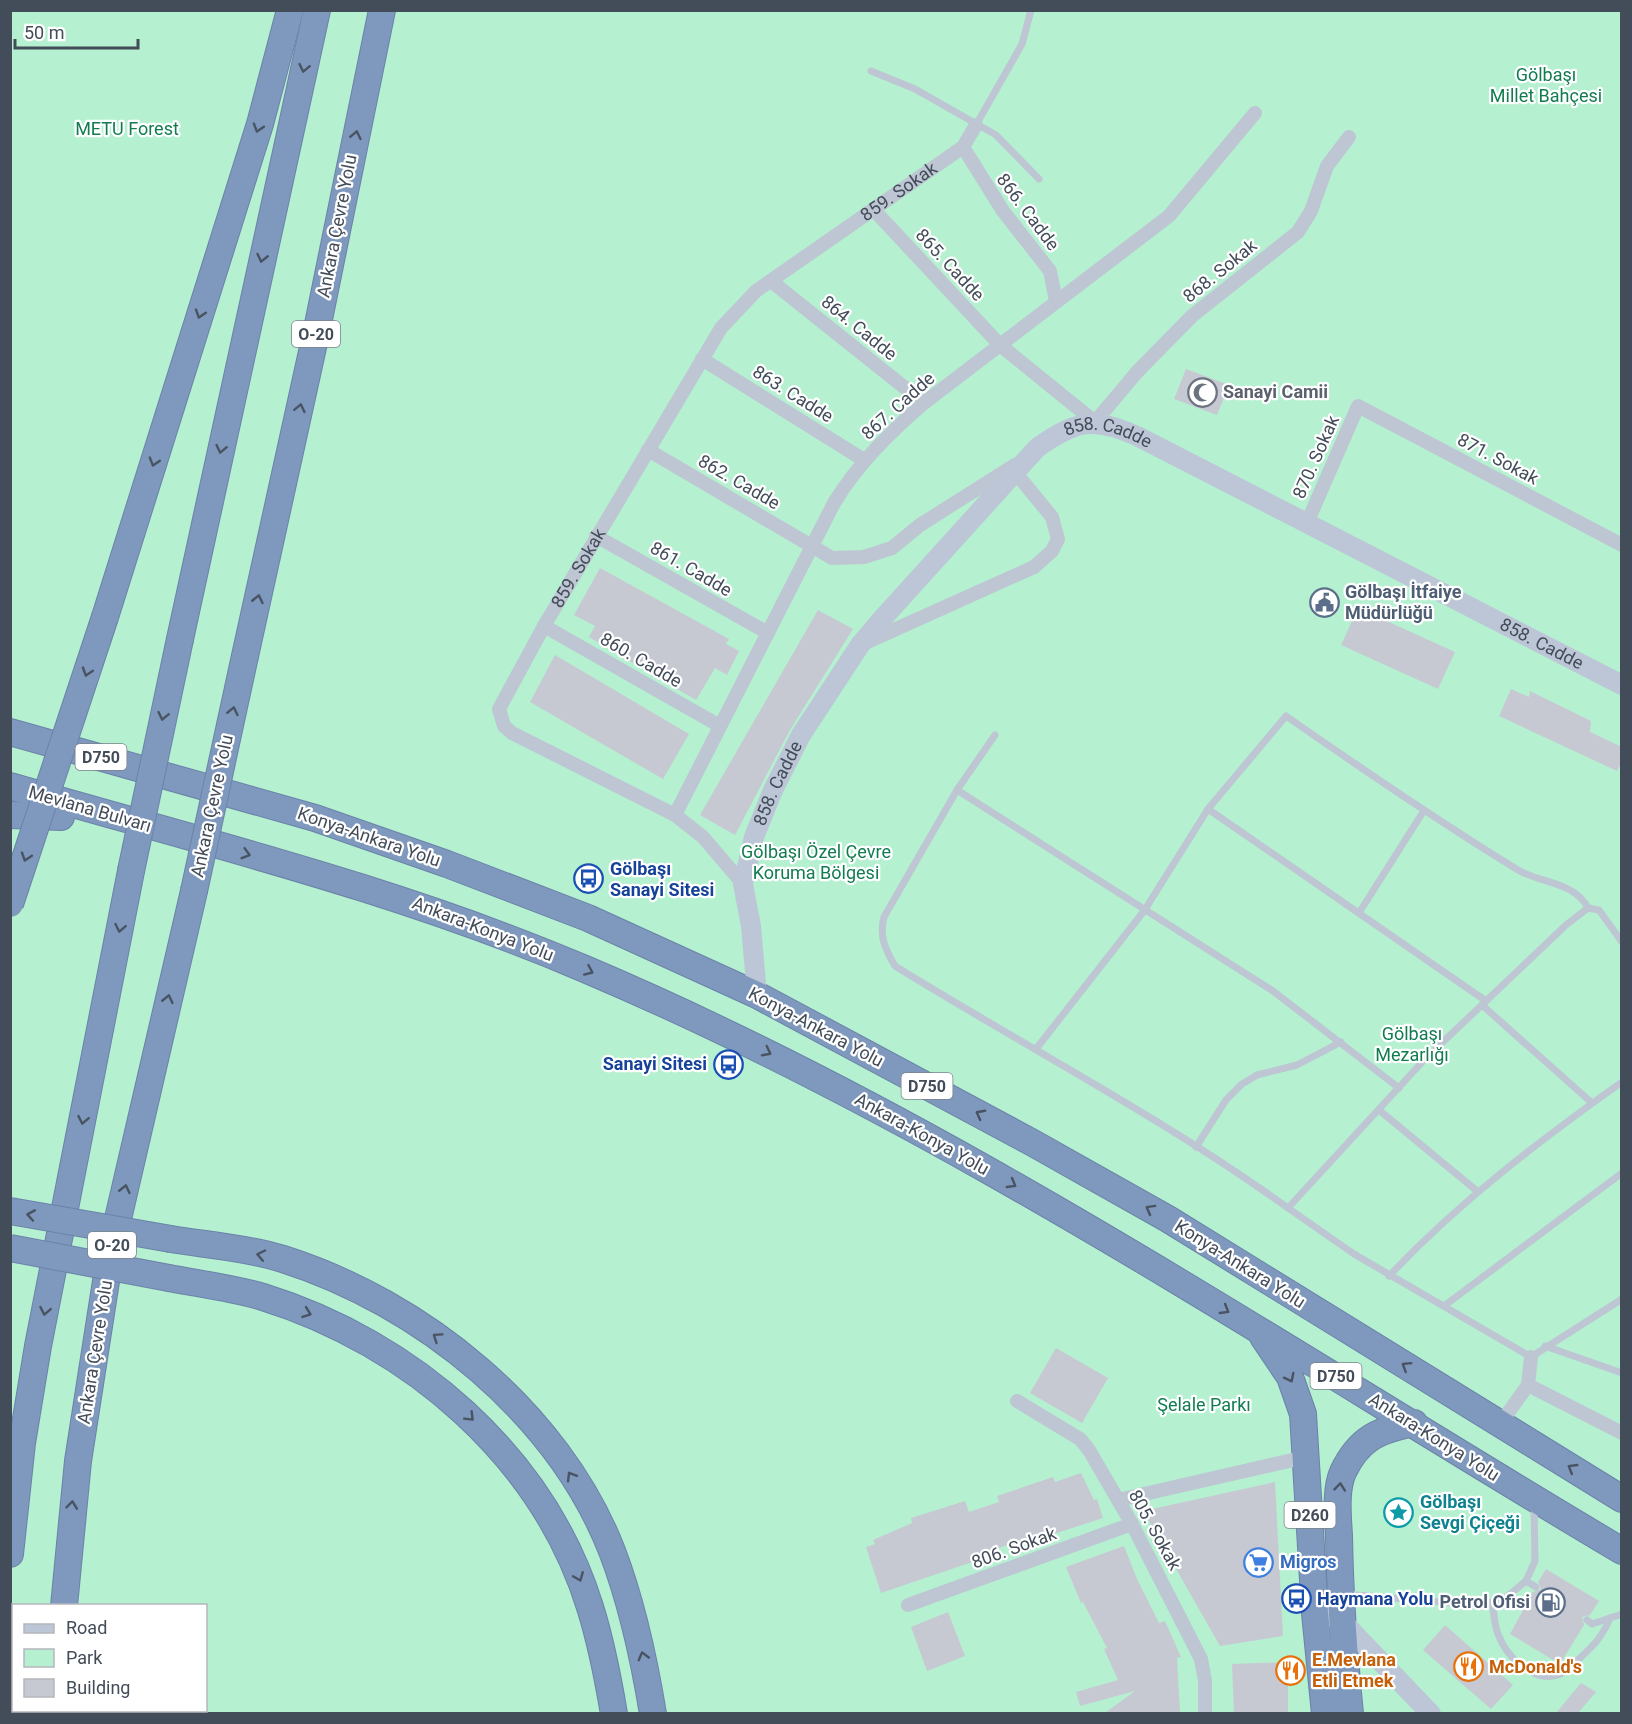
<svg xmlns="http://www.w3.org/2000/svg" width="1632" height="1724" viewBox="0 0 1632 1724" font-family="Roboto,sans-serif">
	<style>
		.green { fill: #b5f0d1; fill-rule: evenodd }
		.building { fill: #c7c9d2 }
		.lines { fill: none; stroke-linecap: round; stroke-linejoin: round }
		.highway-casing { stroke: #6b83a9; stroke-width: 28 }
		.lane { stroke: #bdc6d2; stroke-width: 7 }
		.street { stroke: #bdc6d2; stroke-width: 14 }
		.secondary { stroke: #bcc6d6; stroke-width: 20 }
		.highway { stroke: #7f98bd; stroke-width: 26 }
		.highway-bridge-casing { stroke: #6b83a9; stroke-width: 28; stroke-linecap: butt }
		.highway-bridge { stroke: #7f98bd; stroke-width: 26 }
		.oneway { stroke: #495463 }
		.labels { text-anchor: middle; stroke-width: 4.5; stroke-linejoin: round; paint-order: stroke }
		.shield { fill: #fff; stroke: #7b828b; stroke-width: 1.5 }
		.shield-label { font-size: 16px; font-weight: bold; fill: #434c59 }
		.park-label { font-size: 18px; fill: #127c51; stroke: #fff }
		.street-label { font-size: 18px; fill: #434c59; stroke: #fff }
		.worship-label { font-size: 18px; font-weight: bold; fill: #5b616d; stroke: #fff; text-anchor: start }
		.service-label { font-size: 18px; font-weight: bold; fill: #4e5e75; stroke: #fff; text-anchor: start }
		.transit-label { font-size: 18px; font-weight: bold; fill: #164399; stroke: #fff; text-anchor: start }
		.culture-label { font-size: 18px; font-weight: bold; fill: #0d838f; stroke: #fff; text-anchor: start }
		.shop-label { font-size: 18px; font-weight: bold; fill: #366cbe; stroke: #fff; text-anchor: start }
		.food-label { font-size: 18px; font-weight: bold; fill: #c56008; stroke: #fff; text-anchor: start }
	</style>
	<rect width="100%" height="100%" fill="#eeebeb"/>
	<path class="green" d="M10,11h1611v1702h-1610zM14,1606h192v104h-192z"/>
	<g class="building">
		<path d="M1186,369l43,16 -12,30 -43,-16z"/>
		<path d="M600,568l129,71 -3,5 13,7 -12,24 -12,-7 -19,32 -107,-63 6,-11 -21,-11z"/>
		<path d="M1358,608l97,44 -17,37 -97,-44z"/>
		<path d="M818,610l35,19 -63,101 -55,105 -35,-20z"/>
		<path d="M555,655l134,79 -26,45 -133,-77z"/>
		<path d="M1511,689l18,8 1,-6 61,30 -1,11 32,15v14l-5,10 -118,-55z"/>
		<path d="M1056,1348l52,30 -26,45 -52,-30z"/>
		<path d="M1081,1473l13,27 3,-1 6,19 -92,30 -1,-4 -28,10 2,4 -103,35 -15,-46 9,-3 -2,-4 39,-17 -1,-5 54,-17 4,11 30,-10 -2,-6 56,-19 2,5z"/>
		<path d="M1275,1482l8,154 -63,10 -77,-135z"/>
		<path d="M1124,1546l13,33 22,44 6,-2 16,36 -4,1 3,55h-75l30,-22 -55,15 -4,-14 42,-12 -14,-31 3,-1 -24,-46 -2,1 -15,-36z"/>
		<path d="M1546,1569l53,32 -9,14 -8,2 2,8 -24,39 -50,-30 23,-42 8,-3 -3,-7z"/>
		<path d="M948,1612l17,44 -38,15 -16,-44z"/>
		<path d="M1445,1625l68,60 -22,24 -68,-59z"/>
		<path d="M1288,1662v51h-54l-2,-49z"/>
		<path d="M1581,1683l15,9 -18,21h-22z"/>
	</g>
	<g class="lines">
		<defs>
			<g id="highway">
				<path d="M105,617l155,-493 30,-114"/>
				<path d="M180,639l137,-629"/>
				<path d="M245,656l72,-327 65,-319"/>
				<path d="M10,732l305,86 132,46 141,54 169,77 276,148 135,76 454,280"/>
				<path d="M10,786c193,56 390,104 575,183 366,155 696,380 1037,582"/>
				<path d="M10,815l51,2"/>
				<path d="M171,1239c37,6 76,9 112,20 139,44 275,154 329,292 20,52 32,108 41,163"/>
				<path d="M169,1278c31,6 64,10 94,19 148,46 280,159 327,310 11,35 18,71 24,107"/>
				<path d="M1263,1337l27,40 13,37 12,199 10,101"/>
				<path d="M10,1554l12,-111 16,-97 93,-475"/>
				<path d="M64,1606l14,-145 33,-212 83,-358"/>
				<path d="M57,1714v-4"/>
				<path d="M75,1714v-4"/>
				<path d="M1350,1714c-6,-60 -10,-119 -11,-178 -1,-19 -4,-46 4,-64 16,-34 36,-42 71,-49"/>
			</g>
		</defs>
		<use href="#highway" class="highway-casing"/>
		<g class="lane">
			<path d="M871,71l44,18 81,46 43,44"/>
			<path d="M976,125l46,-81 9,-34"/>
			<path d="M995,735l-38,55 -73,127c-5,19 1,32 11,49 131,81 268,152 393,242"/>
			<path d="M957,790l316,201 126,97"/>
			<path d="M1208,809l278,192"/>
			<path d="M1359,913l64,-101"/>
			<path d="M1622,942l-23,-32 -11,-2 -22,17 -141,134 -137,149 66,46 177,103 91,-58"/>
			<path d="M1482,1005l110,98"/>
			<path d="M1036,1049l108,-138 64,-102 78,-93c76,53 152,105 232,154 22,13 57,12 70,38"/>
			<path d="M1379,1110l98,81"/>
			<path d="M1196,1147l30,-47 16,-16 15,-9 40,-10 44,-23"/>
			<path d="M1389,1276c70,-74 150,-135 233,-194"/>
			<path d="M1444,1306l178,-133"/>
			<path d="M1545,1346l77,27"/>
			<path d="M1534,1504l1,57 -9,20 10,6"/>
			<path d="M1345,1594l133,11 25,-5 23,-19"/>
			<path d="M1492,1602c2,11 2,22 6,32 8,22 34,49 60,41 9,-3 15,-11 22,-17 15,-14 22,-21 30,-40"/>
			<path d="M1587,1620l5,4 30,-10"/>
		</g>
		<g class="street">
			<path d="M963,147l40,64 47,60 6,30"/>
			<path d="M873,209l127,136 95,77 42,-50 55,-56 106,-84 13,-21 16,-45 22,-29"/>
			<path d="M771,281l153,122"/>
			<path d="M702,359l162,101"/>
			<path d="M648,450l184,108 32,-1 28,-9 28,-23 95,-60"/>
			<path d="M1307,523l51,-117 264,139"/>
			<path d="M596,536l172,97"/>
			<path d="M544,626l176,100"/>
			<path d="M865,643l169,-76 18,-16 6,-12 -6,-22 -37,-45"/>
			<path d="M675,815l159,-312c24,-39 55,-70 90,-100l245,-187 86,-103"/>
			<path id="s1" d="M743,884l-40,-47 -28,-22 -163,-82 -8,-7 -5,-17 45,-83 177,-298 35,-37 207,-144 13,-22"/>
			<path d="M1528,1385l3,-28"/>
			<path d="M1017,1401l63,38 9,11 43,74 69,135 4,22v33"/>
			<path d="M1500,1424l28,-39 94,48"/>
			<path d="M1118,1500l188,-43"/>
			<path d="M908,1605l224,-81"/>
		</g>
		<g class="secondary">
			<path id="s2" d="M757,995l-6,-69 -8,-42 11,-47 19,-47 28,-55 59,-90 22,-26 155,-171c38,-27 56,-32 100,-12l485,249"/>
			<path d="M1315,1613l26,7 90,94"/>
		</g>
		<use href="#highway" class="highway"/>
		<defs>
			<g id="highway-bridge">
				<path d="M131,871l49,-232"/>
				<path d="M194,891l51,-235"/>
				<path d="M10,904l95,-287"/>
				<path d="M10,1211l161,28"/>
				<path d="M10,1248l159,30"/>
			</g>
		</defs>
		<use href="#highway-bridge" class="highway-bridge-casing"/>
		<use href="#highway-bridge" class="highway-bridge"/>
	</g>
	<defs><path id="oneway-chevron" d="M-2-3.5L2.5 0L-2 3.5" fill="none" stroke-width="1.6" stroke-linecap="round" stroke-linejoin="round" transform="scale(1.5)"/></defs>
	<g class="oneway">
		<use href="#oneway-chevron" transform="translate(304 68) rotate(102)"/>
		<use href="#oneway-chevron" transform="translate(258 128) rotate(107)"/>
		<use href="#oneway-chevron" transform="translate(356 135) rotate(-78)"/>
		<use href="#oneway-chevron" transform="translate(262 258) rotate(103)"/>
		<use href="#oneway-chevron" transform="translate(200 314) rotate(108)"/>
		<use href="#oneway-chevron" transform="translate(300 408) rotate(-78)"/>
		<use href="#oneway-chevron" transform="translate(221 449) rotate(102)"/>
		<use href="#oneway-chevron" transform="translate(154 462) rotate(107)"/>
		<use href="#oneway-chevron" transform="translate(258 599) rotate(-77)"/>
		<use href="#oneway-chevron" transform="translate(87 672) rotate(108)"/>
		<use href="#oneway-chevron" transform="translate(233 711) rotate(-78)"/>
		<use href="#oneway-chevron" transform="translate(163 716) rotate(102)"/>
		<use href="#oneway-chevron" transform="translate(246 854) rotate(16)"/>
		<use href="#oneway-chevron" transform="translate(26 857) rotate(108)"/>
		<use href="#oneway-chevron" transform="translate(120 928) rotate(101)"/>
		<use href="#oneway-chevron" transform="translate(589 971) rotate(24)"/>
		<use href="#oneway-chevron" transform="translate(168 999) rotate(-77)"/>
		<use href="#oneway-chevron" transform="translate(767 1052) rotate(27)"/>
		<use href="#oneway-chevron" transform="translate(980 1114) rotate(-152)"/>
		<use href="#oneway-chevron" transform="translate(83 1120) rotate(101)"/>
		<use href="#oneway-chevron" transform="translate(1012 1184) rotate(30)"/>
		<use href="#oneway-chevron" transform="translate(125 1189) rotate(-77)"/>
		<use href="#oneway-chevron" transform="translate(1150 1209) rotate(-151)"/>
		<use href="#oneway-chevron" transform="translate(31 1215) rotate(-170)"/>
		<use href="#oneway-chevron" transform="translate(261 1255) rotate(-168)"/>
		<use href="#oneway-chevron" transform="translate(1225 1310) rotate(31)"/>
		<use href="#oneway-chevron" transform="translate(45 1311) rotate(101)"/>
		<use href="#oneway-chevron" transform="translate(307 1313) rotate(20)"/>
		<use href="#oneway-chevron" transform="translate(437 1337) rotate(-145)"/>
		<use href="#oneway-chevron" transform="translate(1406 1366) rotate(-148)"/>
		<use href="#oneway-chevron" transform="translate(1290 1378) rotate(63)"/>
		<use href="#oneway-chevron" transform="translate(470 1417) rotate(45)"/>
		<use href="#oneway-chevron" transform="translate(1572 1468) rotate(-149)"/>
		<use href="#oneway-chevron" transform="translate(571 1476) rotate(-121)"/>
		<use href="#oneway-chevron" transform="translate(1340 1487) rotate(-84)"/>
		<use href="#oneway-chevron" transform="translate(72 1505) rotate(-83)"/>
		<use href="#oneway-chevron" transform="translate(579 1577) rotate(68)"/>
		<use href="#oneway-chevron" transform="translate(643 1656) rotate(-105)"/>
	</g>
	<defs>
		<symbol id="mosque-ring" viewBox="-11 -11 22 22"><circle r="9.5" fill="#fff" stroke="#6b7280" stroke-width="1.5"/><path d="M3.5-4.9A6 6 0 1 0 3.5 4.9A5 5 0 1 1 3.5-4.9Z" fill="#6b7280"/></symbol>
		<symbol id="civic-ring" viewBox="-11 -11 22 22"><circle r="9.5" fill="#fff" stroke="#5c6f8a" stroke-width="1.5"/><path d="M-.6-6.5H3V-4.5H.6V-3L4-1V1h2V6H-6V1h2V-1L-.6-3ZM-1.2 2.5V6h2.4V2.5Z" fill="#5c6f8a"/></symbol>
		<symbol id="bus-ring" viewBox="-11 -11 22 22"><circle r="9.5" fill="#fff" stroke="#1a4fb4" stroke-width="1.5"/><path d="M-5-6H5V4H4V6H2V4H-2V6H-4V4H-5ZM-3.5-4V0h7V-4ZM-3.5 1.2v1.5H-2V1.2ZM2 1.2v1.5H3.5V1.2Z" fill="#1a4fb4"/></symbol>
		<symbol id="sight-ring" viewBox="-11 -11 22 22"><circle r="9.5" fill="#fff" stroke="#0f9aa8" stroke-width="1.5"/><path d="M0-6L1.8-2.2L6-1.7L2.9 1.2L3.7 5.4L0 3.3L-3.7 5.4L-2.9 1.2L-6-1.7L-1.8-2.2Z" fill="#0f9aa8"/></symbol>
		<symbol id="supermarket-ring" viewBox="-11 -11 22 22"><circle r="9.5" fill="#fff" stroke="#3f7fe0" stroke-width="1.5"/><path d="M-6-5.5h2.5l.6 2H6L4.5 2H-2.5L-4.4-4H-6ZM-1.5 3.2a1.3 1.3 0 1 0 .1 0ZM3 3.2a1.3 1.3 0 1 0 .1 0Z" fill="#3f7fe0"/></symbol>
		<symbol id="fuel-ring" viewBox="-11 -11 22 22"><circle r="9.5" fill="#fff" stroke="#5c6f8a" stroke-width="1.5"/><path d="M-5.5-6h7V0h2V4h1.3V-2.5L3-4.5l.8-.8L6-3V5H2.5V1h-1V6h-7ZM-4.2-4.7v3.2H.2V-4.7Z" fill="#5c6f8a"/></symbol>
		<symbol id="restaurant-ring" viewBox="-11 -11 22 22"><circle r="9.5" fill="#fff" stroke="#e8710a" stroke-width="1.5"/><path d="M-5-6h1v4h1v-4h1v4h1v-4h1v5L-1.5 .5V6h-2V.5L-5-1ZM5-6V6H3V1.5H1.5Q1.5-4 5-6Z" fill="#e8710a"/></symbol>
	</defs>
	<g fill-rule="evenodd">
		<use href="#mosque-ring" x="1186" y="376" width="33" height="33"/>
		<use href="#civic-ring" x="1308" y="586" width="33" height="33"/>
		<use href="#bus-ring" x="572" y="862" width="33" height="33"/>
		<use href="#bus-ring" x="712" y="1048" width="33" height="33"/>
		<use href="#sight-ring" x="1382" y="1496" width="33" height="33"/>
		<use href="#supermarket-ring" x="1242" y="1546" width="33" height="33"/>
		<use href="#bus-ring" x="1280" y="1582" width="33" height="33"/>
		<use href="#fuel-ring" x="1534" y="1586" width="33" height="33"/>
		<use href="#restaurant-ring" x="1452" y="1650" width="33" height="33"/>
		<use href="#restaurant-ring" x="1274" y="1654" width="33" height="33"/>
	</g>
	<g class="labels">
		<g class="shield">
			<rect x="292" y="321" width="48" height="26" rx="4.5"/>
			<rect x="75.5" y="744" width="51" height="26" rx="4.5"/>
			<rect x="901.5" y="1073" width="51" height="26" rx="4.5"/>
			<rect x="88" y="1232" width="48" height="26" rx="4.5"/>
			<rect x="1310.5" y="1363" width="51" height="26" rx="4.5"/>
			<rect x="1284.5" y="1502" width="51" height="26" rx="4.5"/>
		</g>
		<g class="shield-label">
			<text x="316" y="340">O-20</text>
			<text x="101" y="763">D750</text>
			<text x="927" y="1092">D750</text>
			<text x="112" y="1251">O-20</text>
			<text x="1336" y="1382">D750</text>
			<text x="1310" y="1521">D260</text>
		</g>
		<g class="park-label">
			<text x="1546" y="81">Gölbaşı<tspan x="1546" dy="21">Millet Bahçesi</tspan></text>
			<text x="127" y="135">METU Forest</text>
			<text x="816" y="858">Gölbaşı Özel Çevre<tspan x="816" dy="21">Koruma Bölgesi</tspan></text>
			<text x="1412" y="1040">Gölbaşı<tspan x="1412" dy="21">Mezarlığı</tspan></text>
			<text x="1204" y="1411">Şelale Parkı</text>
		</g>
		<g class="street-label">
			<text dy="6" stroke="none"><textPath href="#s1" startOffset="974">859. Sokak</textPath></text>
			<text transform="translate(1028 212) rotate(53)" y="6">866. Cadde</text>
			<text transform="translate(337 226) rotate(-79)" y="6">Ankara Çevre Yolu</text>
			<text transform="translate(950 265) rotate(47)" y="6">865. Cadde</text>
			<text transform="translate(1220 271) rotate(-39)" y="6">868. Sokak</text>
			<text transform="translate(859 328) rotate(39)" y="6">864. Cadde</text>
			<text transform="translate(793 394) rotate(32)" y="6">863. Cadde</text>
			<text transform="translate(898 406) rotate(-42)" y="6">867. Cadde</text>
			<text dy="6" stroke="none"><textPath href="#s2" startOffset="723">858. Cadde</textPath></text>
			<text transform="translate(1316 457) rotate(-66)" y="6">870. Sokak</text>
			<text transform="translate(1498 459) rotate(28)" y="6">871. Sokak</text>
			<text transform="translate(739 482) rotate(30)" y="6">862. Cadde</text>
			<text dy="6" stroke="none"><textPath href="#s1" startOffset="470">859. Sokak</textPath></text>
			<text transform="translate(691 569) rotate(30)" y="6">861. Cadde</text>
			<text dy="6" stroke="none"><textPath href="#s2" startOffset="1208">858. Cadde</textPath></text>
			<text transform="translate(641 660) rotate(30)" y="6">860. Cadde</text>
			<text dy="6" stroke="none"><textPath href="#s2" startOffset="219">858. Cadde</textPath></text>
			<text transform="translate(212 806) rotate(-78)" y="6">Ankara Çevre Yolu</text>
			<text transform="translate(90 809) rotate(16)" y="6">Mevlana Bulvarı</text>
			<text transform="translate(369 837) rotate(19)" y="6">Konya-Ankara Yolu</text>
			<text transform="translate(483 929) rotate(21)" y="6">Ankara-Konya Yolu</text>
			<text transform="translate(816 1027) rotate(28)" y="6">Konya-Ankara Yolu</text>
			<text transform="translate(922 1134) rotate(29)" y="6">Ankara-Konya Yolu</text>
			<text transform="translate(1240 1264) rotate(32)" y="6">Konya-Ankara Yolu</text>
			<text transform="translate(95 1352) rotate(-81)" y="6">Ankara Çevre Yolu</text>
			<text transform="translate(1434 1437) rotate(32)" y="6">Ankara-Konya Yolu</text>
			<text transform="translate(1155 1530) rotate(61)" y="6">805. Sokak</text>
			<text transform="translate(1014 1548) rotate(-20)" y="6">806. Sokak</text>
		</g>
		<g class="worship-label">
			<text x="1223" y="398">Sanayi Camii</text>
		</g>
		<g class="service-label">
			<text x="1345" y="598">Gölbaşı İtfaiye<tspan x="1345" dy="21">Müdürlüğü</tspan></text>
			<text x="1530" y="1608" text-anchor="end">Petrol Ofisi</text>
		</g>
		<g class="transit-label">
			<text x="610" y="875">Gölbaşı<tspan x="610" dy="21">Sanayi Sitesi</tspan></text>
			<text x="707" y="1070" text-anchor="end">Sanayi Sitesi</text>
			<text x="1317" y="1605">Haymana Yolu</text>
		</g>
		<g class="culture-label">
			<text x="1420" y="1508">Gölbaşı<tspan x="1420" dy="21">Sevgi Çiçeği</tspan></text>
		</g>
		<g class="shop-label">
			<text x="1280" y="1568">Migros</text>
		</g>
		<g class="food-label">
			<text x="1312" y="1666">E.Mevlana<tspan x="1312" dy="21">Etli Etmek</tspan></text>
			<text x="1489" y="1673">McDonald's</text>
		</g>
	</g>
	<rect width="1632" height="1724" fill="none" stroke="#434c59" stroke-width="24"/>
	<rect x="12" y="1604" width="195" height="108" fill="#ffffff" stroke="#b4b7bd" stroke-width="1.5"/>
	<rect x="24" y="1624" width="30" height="9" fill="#bcc6d6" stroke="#b4b7bd" stroke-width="1.5"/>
	<text x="66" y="1634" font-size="18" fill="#434c59">Road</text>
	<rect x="24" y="1649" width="30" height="18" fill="#b5f0d1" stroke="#b4b7bd" stroke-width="1.5"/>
	<text x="66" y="1664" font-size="18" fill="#434c59">Park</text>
	<rect x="24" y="1679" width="30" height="18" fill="#c7c9d2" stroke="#b4b7bd" stroke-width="1.5"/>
	<text x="66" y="1694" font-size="18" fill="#434c59">Building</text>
	<path d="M15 39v9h123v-9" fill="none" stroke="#434c59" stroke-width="3"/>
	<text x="24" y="39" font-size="18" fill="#434c59" stroke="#ffffff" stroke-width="4.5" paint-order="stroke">50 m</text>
</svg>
